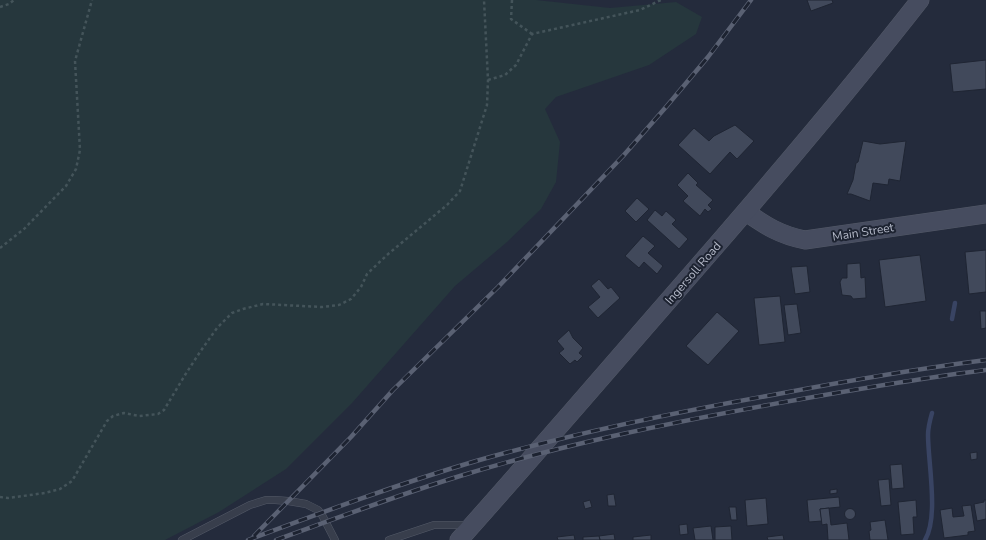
<svg xmlns="http://www.w3.org/2000/svg" width="986" height="540" viewBox="0 0 986 540" font-family="'Nunito Sans',sans-serif">
	<style>
		.green { fill: #26373d }
		.lines { fill: none; stroke-linecap: round; stroke-linejoin: round }
		.stream { stroke: #394463; stroke-width: 4.5 }
		.building { fill: #41495b; stroke: #1f2533 }
		.lane-casing { stroke: #535967; stroke-width: 8 }
		.secondary-casing { stroke: #535967; stroke-width: 19 }
		.path { stroke: #44545a; stroke-width: 2.5; stroke-dasharray: 3 3; stroke-linecap: butt }
		.lane { stroke: #383e4c; stroke-width: 7 }
		.secondary { stroke: #464c5f; stroke-width: 18 }
		.rail-casing { stroke: #5a6173; stroke-width: 4.5 }
		.rail { stroke: #1d2331; stroke-width: 3; stroke-dasharray: 9; stroke-linecap: butt }
		.labels { text-anchor: middle; stroke-width: 4; stroke-linejoin: round; paint-order: stroke }
		.street-label { font-size: 12px; fill: #b4b9c8; stroke: #1d2331 }
	</style>
	<rect width="100%" height="100%" fill="#242b3c"/>
	<path class="green" d="M0,0h536l74,8 66,-6 26,15 -6,17 -47,31 -93,32 -11,12 15,33 -4,40 -15,27 -34,33 -52,44 -103,117 -66,66 -67,43 -54,28h-165z"/>
	<g class="lines">
		<g class="stream">
			<path d="M952,319l3,-16"/>
			<path d="M925,540c14,-23 3,-78 3,-105 0,-7 2,-15 4,-22"/>
		</g>
	</g>
	<g class="building">
		<path d="M807,0h25l1,3 -22,8z"/>
		<path d="M986,60v29l-33,3 -3,-28z"/>
		<path d="M735,125l19,16 -17,18 -7,-7 -20,22 -32,-29 16,-17 15,13 5,-5z"/>
		<path d="M863,141l17,3 26,-3 -6,40 -11,-2 -1,6 -15,-2 -3,18 -19,-7h-4l6,-14 3,-17 2,-1z"/>
		<path d="M688,173l10,10 -2,2 17,15 -5,5 4,4 -4,3 -3,-3 -5,7 -17,-15 5,-5 -11,-11z"/>
		<path d="M637,198l12,11 -13,13 -11,-11z"/>
		<path d="M655,210l7,6 4,-5 10,9 -4,4 16,15 -9,10 -32,-29z"/>
		<path d="M643,236l12,10 -7,7 15,13 -6,8 -13,-12 -5,6 -14,-12z"/>
		<path d="M986,250v42l-17,2 -4,-42z"/>
		<path d="M920,255l6,46 -41,6 -6,-47z"/>
		<path d="M860,263l1,15 4,-1 1,21 -13,1 -2,-3 -9,-1 -2,-13 2,-4h5v-14z"/>
		<path d="M807,266l3,26 -15,2 -4,-27z"/>
		<path d="M599,279l9,10 3,-2 9,11 -22,20 -10,-11 12,-10 -9,-11z"/>
		<path d="M780,296l5,46 -26,3 -5,-47z"/>
		<path d="M797,304l4,29 -13,2 -4,-30z"/>
		<path d="M980,311h6v17l-5,1z"/>
		<path d="M717,312l22,19 -31,34 -22,-19z"/>
		<path d="M569,330l4,8 10,10 -4,5 4,3 -6,6 -2,-2 -5,4 -11,-11 5,-4 -7,-8z"/>
		<path d="M977,452v7l-6,1 -1,-7z"/>
		<path d="M902,464l2,24 -12,1 -2,-24z"/>
		<path d="M889,479l2,26 -10,1 -3,-26z"/>
		<path d="M837,489v4l-7,1v-4z"/>
		<path d="M614,494l2,12h-8l-1,-11z"/>
		<path d="M839,497l1,10 -20,2 2,12 -13,1 -2,-22z"/>
		<path d="M766,498l2,26 -21,2 -2,-26z"/>
		<path d="M590,500l2,7 -7,2 -2,-7z"/>
		<path d="M916,500l1,17h-4l1,17 -13,1 -3,-33z"/>
		<path d="M984,500h2v19l-9,2 -3,-17 10,-2z"/>
		<path d="M971,505l4,26 -7,1v3l-24,3 -4,-28 12,-2 1,9 11,-1 -2,-10z"/>
		<path d="M729,507h7l1,13h-6z"/>
		<path d="M829,508l2,17 16,-2 2,17h-21l-1,-16 -5,1 -2,-16z"/>
		<circle cx="850" cy="514" r="5.5"/>
		<path d="M885,520l3,20h-18l-1,-9 2,-1 -1,-8z"/>
		<path d="M687,524l1,10 -8,1 -1,-10z"/>
		<path d="M711,526l2,14h-18l-2,-12z"/>
		<path d="M731,526l1,14h-17v-13z"/>
		<path d="M614,534l1,6h-15l-1,-4z"/>
		<path d="M574,535l1,5h-17l-1,-3z"/>
		<path d="M651,535v5h-18v-3z"/>
		<path d="M783,535l1,5h-16l-1,-3z"/>
		<path d="M599,536l1,4h-17v-3z"/>
	</g>
	<g class="lines">
		<defs>
			<g id="lane">
				<path d="M182,540l68,-35 16,-5h9l13,1 18,3 12,6 4,5 13,25"/>
				<path d="M389,540l45,-15h36"/>
			</g>
			<g id="secondary">
				<path d="M746,212c20,14 34,23 59,28l181,-26"/>
				<path d="M459,540c68,-76 135,-154 202,-231 88,-101 176,-203 259,-309"/>
			</g>
		</defs>
		<use href="#lane" class="lane-casing"/>
		<use href="#secondary" class="secondary-casing"/>
		<g class="path">
			<path d="M512,0l-1,19 21,15"/>
			<path d="M0,7l9,-3 5,-4"/>
			<path d="M488,80l17,-5 11,-10 16,-31 108,-24 21,-10"/>
			<path d="M0,248l24,-19 42,-43 10,-17 4,-19 -5,-89 17,-61"/>
			<path d="M0,497l8,1 37,-5 15,-4 12,-8 35,-60 6,-5 11,-3 15,3 10,-1 9,-1 6,-4 21,-35 15,-23 17,-24 15,-15 11,-4 20,-5 59,3 17,-2 12,-6 10,-12 6,-13 20,-19 60,-50 13,-14 27,-86 1,-25 -4,-80"/>
		</g>
		<use href="#lane" class="lane"/>
		<use href="#secondary" class="secondary"/>
		<defs>
			<g id="rail">
				<path d="M254,536l97,-99 42,-47 105,-103 125,-131 43,-49 42,-50 43,-57"/>
				<path d="M248,540c75,-28 150,-56 228,-79 99,-28 200,-49 302,-67 69,-13 138,-25 208,-34"/>
				<path d="M276,540c61,-22 122,-45 184,-64 101,-31 205,-52 308,-71 73,-13 145,-26 218,-35"/>
			</g>
		</defs>
		<use href="#rail" class="rail-casing"/>
		<use href="#rail" class="rail"/>
	</g>
	<g class="labels">
		<g class="street-label">
			<text transform="translate(863 232) rotate(-9)" y="4">Main Street</text>
			<text transform="translate(693 273) rotate(-49)" y="4">Ingersoll Road</text>
		</g>
	</g>
</svg>
